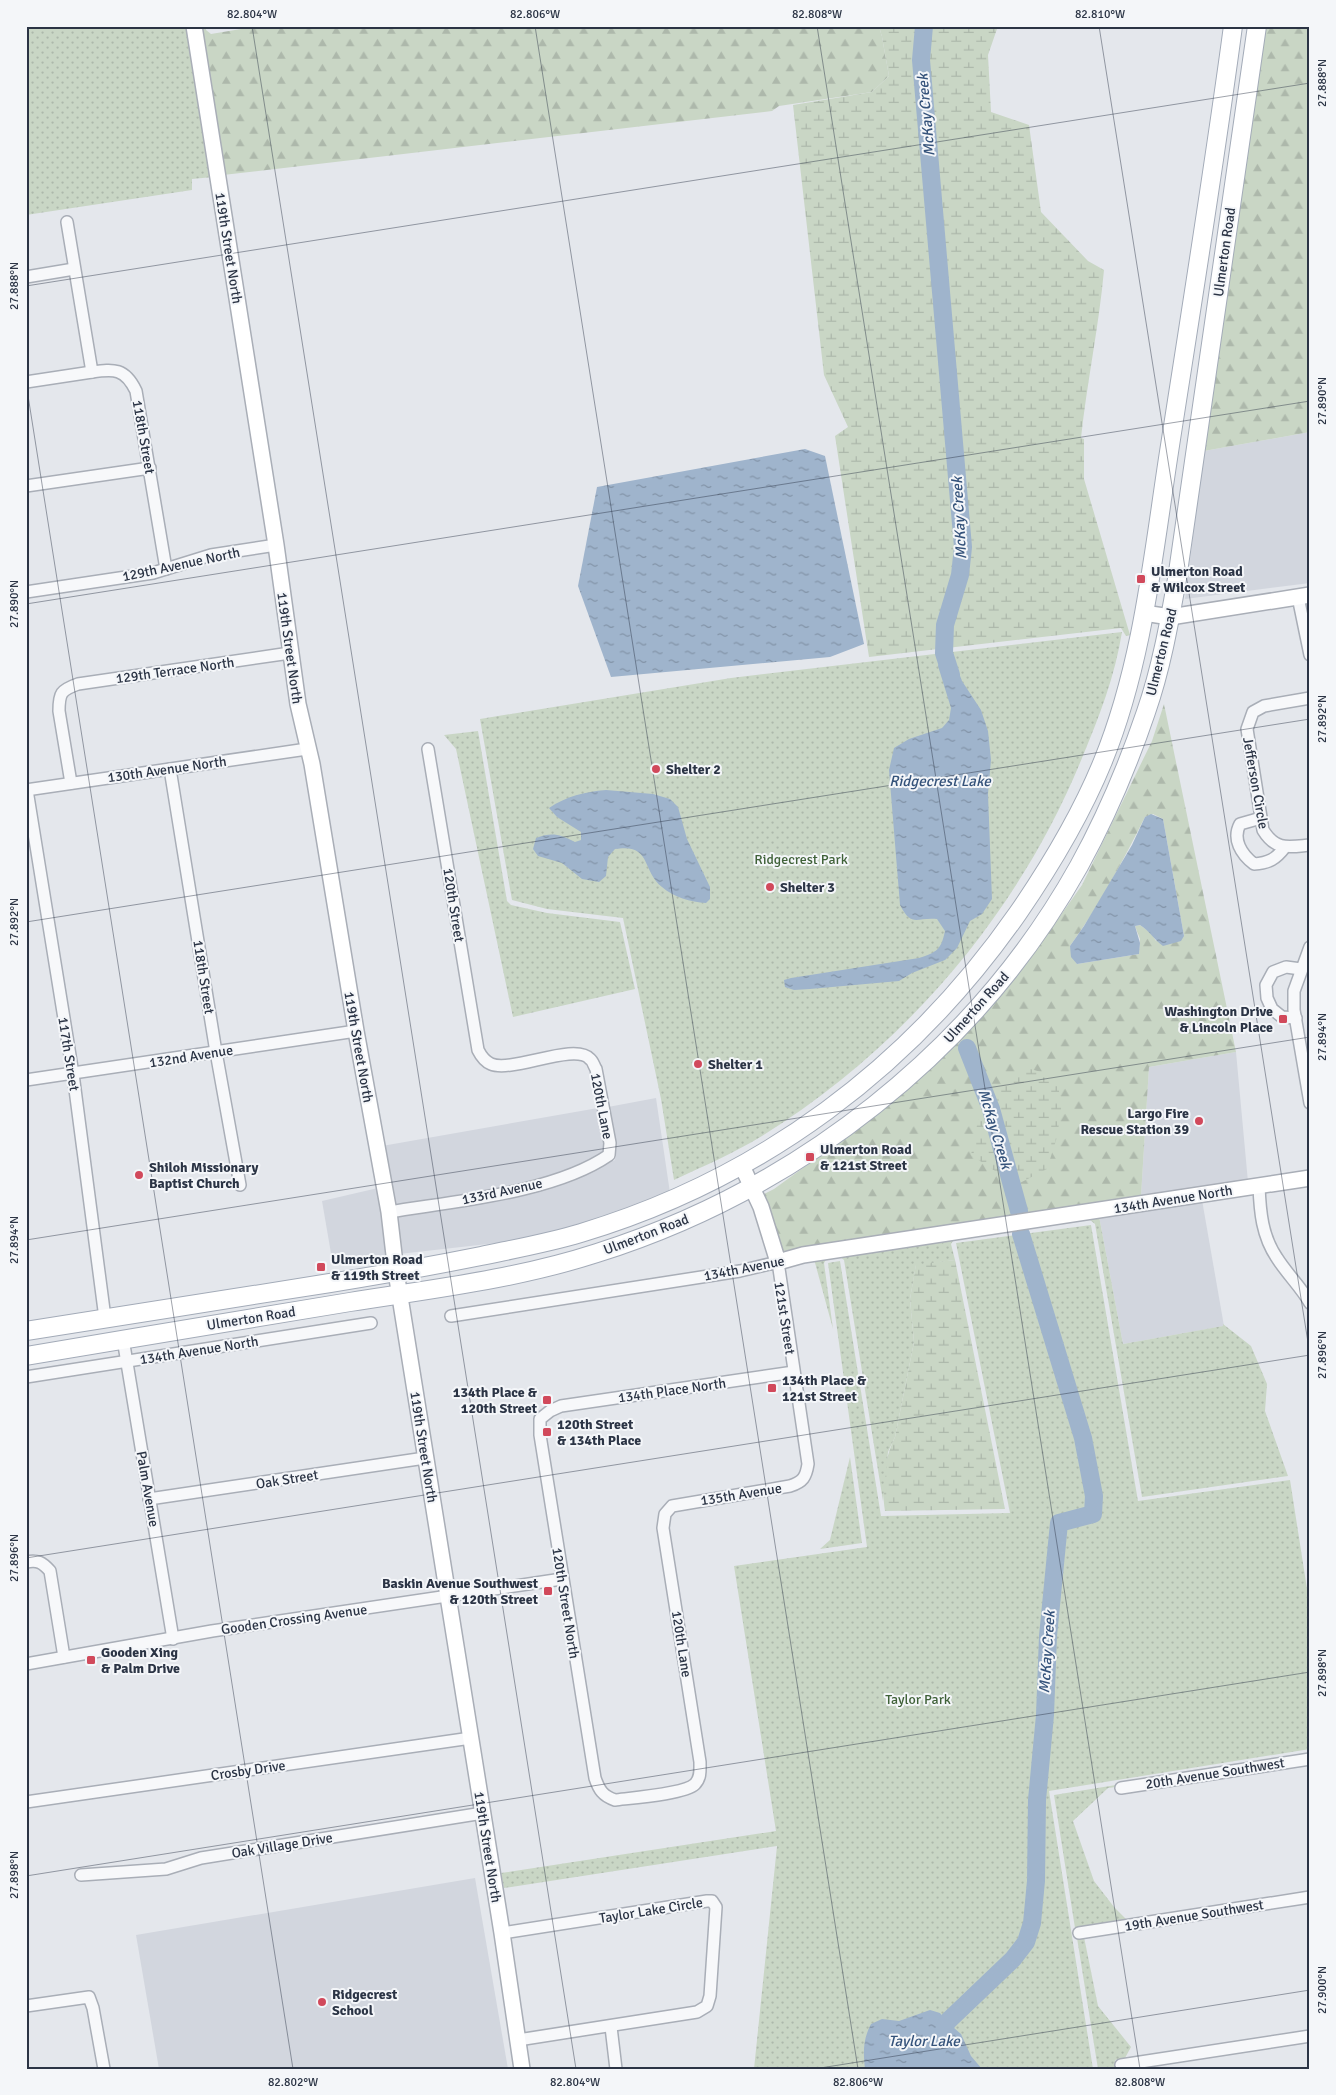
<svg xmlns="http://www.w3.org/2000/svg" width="1336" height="2095" viewBox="0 0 1336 2095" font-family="Signika,sans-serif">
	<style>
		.built { fill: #d2d6de }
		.forest { fill: url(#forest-firs); fill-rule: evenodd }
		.wetland { fill: url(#wetland-marsh) }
		.park { fill: url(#park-dots) }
		.water { fill: url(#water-ripples) }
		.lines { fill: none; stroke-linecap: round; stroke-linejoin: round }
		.river { stroke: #9fb4cc; stroke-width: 18 }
		.street-casing { stroke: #a9aeb7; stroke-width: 14 }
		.secondary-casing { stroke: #a9aeb7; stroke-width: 18 }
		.primary-casing { stroke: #a3abb8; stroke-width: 20 }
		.street { stroke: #f7f8fa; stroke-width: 11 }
		.secondary { stroke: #fff; stroke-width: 15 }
		.primary { stroke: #fff; stroke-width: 18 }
		.ticks { fill: none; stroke: #2b3445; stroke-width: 1; stroke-opacity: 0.45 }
		.poi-dot { fill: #d1495b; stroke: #f4f6f9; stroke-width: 2 }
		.labels { text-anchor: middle; stroke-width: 4; stroke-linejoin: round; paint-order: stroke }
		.street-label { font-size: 14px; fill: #2b3445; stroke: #f4f6f9 }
		.poi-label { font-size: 14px; font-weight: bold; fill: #2b3445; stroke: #f4f6f9; text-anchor: start }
		.park-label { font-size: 14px; fill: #3f6138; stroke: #f4f6f9 }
		.water-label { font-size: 15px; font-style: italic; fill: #34527a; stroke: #f4f6f9 }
		.neatline { fill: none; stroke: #2b3445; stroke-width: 2 }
		.ticks-label { font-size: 12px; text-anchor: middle; fill: #2b3445 }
	</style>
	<defs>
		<pattern id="forest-firs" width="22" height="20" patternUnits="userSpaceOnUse" patternTransform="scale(1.25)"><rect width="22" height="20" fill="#c9d6c5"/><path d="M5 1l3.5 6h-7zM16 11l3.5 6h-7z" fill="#adb8ab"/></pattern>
		<pattern id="wetland-marsh" width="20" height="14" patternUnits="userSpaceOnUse" patternTransform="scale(1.25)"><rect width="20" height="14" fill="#c9d6c5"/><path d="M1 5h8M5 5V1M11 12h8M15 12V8" fill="none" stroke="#adb8ab"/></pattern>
		<pattern id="park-dots" width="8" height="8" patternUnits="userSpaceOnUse" patternTransform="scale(1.25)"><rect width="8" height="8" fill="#c9d6c5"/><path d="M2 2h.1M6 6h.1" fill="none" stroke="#adb8ab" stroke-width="1.8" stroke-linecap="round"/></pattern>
		<pattern id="water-ripples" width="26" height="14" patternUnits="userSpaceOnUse" patternTransform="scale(1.25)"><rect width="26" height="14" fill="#9fb4cc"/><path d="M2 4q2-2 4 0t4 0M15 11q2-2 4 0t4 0" fill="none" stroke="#8293a7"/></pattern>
	</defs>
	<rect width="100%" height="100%" fill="#e4e7ec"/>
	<g class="built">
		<path d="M1310,432v151l-125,16 19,-148z"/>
		<path d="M1236,1052l12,130 -151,21 44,-7 8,-129z"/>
		<path d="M656,1098l14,95 -32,15 -105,31 -134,15 -5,-38 157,-29 35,-12 25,-15 3,1 2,-4 -8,-50z"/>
		<path d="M598,1108l7,35 -1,8 -11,8 -25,12 -65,16 -111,19 -10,-60z"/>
		<path d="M378,1188l11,68 -56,9 -11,-64z"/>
		<path d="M1202,1200l22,126 -101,18 -24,-128z"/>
		<path d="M475,1878l33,191h-349l-23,-134z"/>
	</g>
	<g class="forest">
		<path d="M199,26h7v4l5,4 48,-8h620l3,11 7,39 -17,16 -93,14 -7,5 -549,64z"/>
		<path d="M1266,26h44v406l-106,19z"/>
		<path d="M1164,704l72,348 -87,15 -8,129 -361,59 -18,-60 12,-6 110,-80 84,-78 59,-68 55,-78 70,-144zM1153,814l10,5 21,117 -28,5 -5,-8 -11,-8 -5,1 5,13 -1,15 -62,10 -7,-18c29,-40 53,-85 75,-129z"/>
	</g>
	<g class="wetland">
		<path d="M879,26h119l-10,29 3,57 38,13 12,87 47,49 16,9c-5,56 -17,112 -23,168l3,1v40l46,156 -4,1 -5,-8 -252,29 -34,-221 13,-9 -24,-52 -31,-270 79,-13 17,-16 -7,-39z"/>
		<path d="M1027,1068l28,8 7,27 -5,34 -10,32 -31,16 -45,-30 7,-35 18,-31z"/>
		<path d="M955,1260l50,249 -120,2c-4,-24 -1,-52 10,-74l19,-95 -4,-43 6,-35z"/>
	</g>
	<g class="park">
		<path d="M26,26h163l24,151 -21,2v11l-166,25z"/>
		<path d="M1122,632c-7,44 -23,85 -40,126 -63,155 -178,290 -320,378 -28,17 -58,30 -88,44l-13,-81 -38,-181 -76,-9 -35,-9 -32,-181 251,-41z"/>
		<path d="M478,731l29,170 4,4 36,8 73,9 15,67 -122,28 -57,-268 -12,-14z"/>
		<path d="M1099,1216l24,128 100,-18v-2l28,22 16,38 -2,27 23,65 -146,21 -47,-273 -5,-4 -135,18 -4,6 4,16 -39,5 -6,34 4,43 -19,95 -7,15 -5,49 -39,-241 -5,-4 -12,2 -3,5 9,66 -19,-70z"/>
		<path d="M1091,1225l47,276 152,-21 20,128v141l-261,42 44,278h-339l23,-223 -273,42 -3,-15 275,-42 -42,-265 133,-19 -39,-284 12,-2 41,255 129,-3 -54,-270z"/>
		<path d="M850,1457l12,86 -42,6 10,-9z"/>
		<path d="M1116,1785v2l-8,1 -35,33 21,60 20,26 13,13 -52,8 -21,-133z"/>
		<path d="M1084,1937l14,69 33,41 -6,11 -10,2 1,9h-18l-21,-131z"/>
	</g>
	<g class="water">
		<path d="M805,449l20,7 39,188 -34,13 -219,20 -33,-91 19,-99z"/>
		<path d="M944,653l10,7 8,21 19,29 7,21 3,29 -3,34 4,105 -10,15 -12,7 -13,27 -12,12 -33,13 -13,8 -89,8 -16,1 -9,-3 -1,-7 7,-2 128,-20c18,-6 22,-8 26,-27l-8,-12c-21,-2 -25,9 -37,-14l-11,-135 5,-22 15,-9 33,-11 7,-8 2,-12 -13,-42z"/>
		<path d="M606,790l47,4 17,5 8,8 9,32 23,48v12l-4,4c-15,-1 -33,-6 -44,-16 -21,-17 -10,-44 -47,-38l-7,8 -2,19 -7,6 -17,-3 -20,-16 -24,-7 -5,-7 3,-11c16,-6 23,-4 39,4l6,-2v-8l-24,-15 -8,-9c18,-12 35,-16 57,-18z"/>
		<path d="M1151,814l12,5 21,117 -3,5 -18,5c-9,-6 -13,-15 -23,-21l-5,1 5,17 -1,11 -62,10 -6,-7 -1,-11 14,-20 48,-81 13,-28z"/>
		<path d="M930,2010l10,3 7,9 14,12 10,22 11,13h-117c-2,-17 -2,-30 6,-45l11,-5 17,2z"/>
	</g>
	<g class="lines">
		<g class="river">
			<path d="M924,26l-3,34 42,487 -3,28 -15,50 -1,28 7,22"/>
			<path d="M967,1048l24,61 28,102"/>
			<path d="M930,2069l17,-47 66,-63 13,-17 6,-19 4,-42 1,-81 8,-85 3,-79 11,-113 34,-9 1,-18 -11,-58 -62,-204"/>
		</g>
		<defs>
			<g id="street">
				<path d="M67,222l25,150c22,-3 33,-4 44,19l30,178"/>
				<path d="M26,277l48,-8"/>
				<path d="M26,382l66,-10"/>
				<path d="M26,486l124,-18"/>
				<path d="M26,592l127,-19 58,-18 65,-10"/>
				<path d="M1298,597l12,58"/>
				<path d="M1310,698l-46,8 -11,6 -6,17 16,101c13,21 25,17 47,15"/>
				<path d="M170,769l46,283 24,133"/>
				<path d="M71,783l-12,-72c0,-18 2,-21 19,-27l212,-31"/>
				<path d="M26,790l281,-41"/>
				<path d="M27,790l46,284 32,244"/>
				<path d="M1261,818l-21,6c-8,15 1,30 14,40 15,-1 22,-5 31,-17"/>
				<path d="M1310,947l-16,44v19l16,93"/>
				<path d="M1296,1018l-14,-1 -10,-8 -5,-11 -1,-13 7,-13 13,-5 15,2"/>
				<path d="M26,1080l330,-49"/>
				<path d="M1259,1186c1,26 3,50 18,72 10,16 24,29 33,45"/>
				<path d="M389,1212c66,-11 165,-19 220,-57l1,-12 -14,-74c-2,-3 -3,-8 -6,-10 -15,-17 -78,14 -99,5 -7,-3 -10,-8 -13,-14l-50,-301"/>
				<path d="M451,1316l289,-45 38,-9 30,202c-2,13 -5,18 -18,22l-118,20 -7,8 -2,14 37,234c0,8 1,16 -5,22 -10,10 -64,14 -80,16 -12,-4 -16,-10 -20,-22l-55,-343v-16l10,-8 11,-5 233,-34"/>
				<path d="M123,1339l50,300"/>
				<path d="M26,1377l345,-54"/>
				<path d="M149,1499l276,-41"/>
				<path d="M26,1562c12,-2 16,0 24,9l14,86"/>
				<path d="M26,1664l186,-33 350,-52"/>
				<path d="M1121,1788l189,-29"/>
				<path d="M26,1802l445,-64"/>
				<path d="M81,1875l85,-6 35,-11 282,-45"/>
				<path d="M502,1933l205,-32h5l4,6 -6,89 -3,10 -10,6 -179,28"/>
				<path d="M1079,1933l231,-36"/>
				<path d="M26,2006l63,-9 4,11 11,61"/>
				<path d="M611,2027l5,42"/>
				<path d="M1121,2065l189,-29"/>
			</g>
			<g id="secondary">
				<path d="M194,26l82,519 22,159 14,60 44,267 33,181 7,60 106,661 20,136"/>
				<path d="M1144,613l26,4 140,-22"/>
				<path d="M742,1166l19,41 17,55 25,-7 507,-77"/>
			</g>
			<g id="primary">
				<path d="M26,1331c101,-16 203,-32 304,-48 50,-8 101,-17 151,-27 33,-7 67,-13 100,-23 180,-54 330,-166 437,-320 33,-48 63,-98 85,-152 40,-98 50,-206 66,-309 22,-142 45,-284 64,-426"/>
				<path d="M26,1356c108,-18 216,-37 324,-54 82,-13 167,-23 247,-49 200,-63 379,-202 482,-387 27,-49 49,-101 67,-154 15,-43 23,-88 31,-133l80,-553"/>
			</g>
		</defs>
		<use href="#street" class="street-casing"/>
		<use href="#secondary" class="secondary-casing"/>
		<use href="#primary" class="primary-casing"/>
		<use href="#street" class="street"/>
		<use href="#secondary" class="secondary"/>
		<use href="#primary" class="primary"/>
	</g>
	<path class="ticks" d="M252,26l324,2043M535,26l323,2043M817,26l323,2043M1099,26l211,1329M26,286l1284,-203M26,383l267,1686M26,604l1284,-203M26,922l1284,-203M26,1240l1284,-203M26,1558l1284,-203M26,1876l1284,-204M814,2069l496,-79"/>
	<g class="poi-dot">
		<rect x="1136" y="574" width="10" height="10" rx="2.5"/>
		<circle cx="656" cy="769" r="5"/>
		<circle cx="770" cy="887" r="5"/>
		<rect x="1278" y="1014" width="10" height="10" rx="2.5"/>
		<circle cx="698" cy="1064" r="5"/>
		<circle cx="1199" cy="1121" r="5"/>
		<rect x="805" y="1152" width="10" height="10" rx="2.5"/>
		<circle cx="139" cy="1175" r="5"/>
		<rect x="316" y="1262" width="10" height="10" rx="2.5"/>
		<rect x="767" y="1383" width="10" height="10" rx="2.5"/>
		<rect x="542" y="1395" width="10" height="10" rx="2.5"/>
		<rect x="542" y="1427" width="10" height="10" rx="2.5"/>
		<rect x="543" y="1586" width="10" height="10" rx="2.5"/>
		<rect x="86" y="1655" width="10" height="10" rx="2.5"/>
		<circle cx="322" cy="2002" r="5"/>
	</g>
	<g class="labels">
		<g class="street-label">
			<text transform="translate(229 248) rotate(81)" y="5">119th Street North</text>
			<text transform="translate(1224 252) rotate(-82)" y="5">Ulmerton Road</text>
			<text transform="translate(144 437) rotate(80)" y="5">118th Street</text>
			<text transform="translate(181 564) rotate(-12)" y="5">129th Avenue North</text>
			<text transform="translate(290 648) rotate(82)" y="5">119th Street North</text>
			<text transform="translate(1161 652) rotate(-76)" y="5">Ulmerton Road</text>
			<text transform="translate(175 670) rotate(-8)" y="5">129th Terrace North</text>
			<text transform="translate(167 769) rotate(-8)" y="5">130th Avenue North</text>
			<text transform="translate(1256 783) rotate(80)" y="5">Jefferson Circle</text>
			<text transform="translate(454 905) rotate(81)" y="5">120th Street</text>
			<text transform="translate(204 977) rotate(81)" y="5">118th Street</text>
			<text transform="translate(976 1007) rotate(-48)" y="5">Ulmerton Road</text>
			<text transform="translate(359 1047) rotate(80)" y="5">119th Street North</text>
			<text transform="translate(69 1054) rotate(81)" y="5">117th Street</text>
			<text transform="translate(191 1056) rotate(-9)" y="5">132nd Avenue</text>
			<text transform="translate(602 1106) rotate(79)" y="5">120th Lane</text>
			<text transform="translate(502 1191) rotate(-12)" y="5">133rd Avenue</text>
			<text transform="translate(1173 1199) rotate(-9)" y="5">134th Avenue North</text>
			<text transform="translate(646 1234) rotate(-21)" y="5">Ulmerton Road</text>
			<text transform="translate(744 1268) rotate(-11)" y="5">134th Avenue</text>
			<text transform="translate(251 1318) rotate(-9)" y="5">Ulmerton Road</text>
			<text transform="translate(785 1318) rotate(81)" y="5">121st Street</text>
			<text transform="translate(199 1350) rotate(-9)" y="5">134th Avenue North</text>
			<text transform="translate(672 1390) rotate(-8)" y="5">134th Place North</text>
			<text transform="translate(424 1447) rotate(81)" y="5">119th Street North</text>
			<text transform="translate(287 1479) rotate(-9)" y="5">Oak Street</text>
			<text transform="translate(148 1489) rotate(80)" y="5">Palm Avenue</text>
			<text transform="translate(741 1494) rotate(-9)" y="5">135th Avenue</text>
			<text transform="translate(566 1603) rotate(81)" y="5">120th Street North</text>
			<text transform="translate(294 1619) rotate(-8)" y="5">Gooden Crossing Avenue</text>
			<text transform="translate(682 1644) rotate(81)" y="5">120th Lane</text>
			<text transform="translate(248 1770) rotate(-8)" y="5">Crosby Drive</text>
			<text transform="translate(1215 1773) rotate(-9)" y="5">20th Avenue Southwest</text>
			<text transform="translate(282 1845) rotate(-9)" y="5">Oak Village Drive</text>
			<text transform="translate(488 1847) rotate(81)" y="5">119th Street North</text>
			<text transform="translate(651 1910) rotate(-9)" y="5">Taylor Lake Circle</text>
			<text transform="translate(1194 1915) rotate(-9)" y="5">19th Avenue Southwest</text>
		</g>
		<g class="poi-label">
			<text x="1151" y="576">Ulmerton Road<tspan x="1151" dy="16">&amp; Wilcox Street</tspan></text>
			<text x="666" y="774">Shelter 2</text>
			<text x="780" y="892">Shelter 3</text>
			<text x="1273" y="1016" text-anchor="end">Washington Drive<tspan x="1273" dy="16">&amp; Lincoln Place</tspan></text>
			<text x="708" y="1069">Shelter 1</text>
			<text x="1189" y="1118" text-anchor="end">Largo Fire<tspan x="1189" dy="16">Rescue Station 39</tspan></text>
			<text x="820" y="1154">Ulmerton Road<tspan x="820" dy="16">&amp; 121st Street</tspan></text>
			<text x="149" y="1172">Shiloh Missionary<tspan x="149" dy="16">Baptist Church</tspan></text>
			<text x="331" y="1264">Ulmerton Road<tspan x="331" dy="16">&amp; 119th Street</tspan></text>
			<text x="782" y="1385">134th Place &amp;<tspan x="782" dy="16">121st Street</tspan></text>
			<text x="537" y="1397" text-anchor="end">134th Place &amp;<tspan x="537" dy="16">120th Street</tspan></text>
			<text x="557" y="1429">120th Street<tspan x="557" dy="16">&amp; 134th Place</tspan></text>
			<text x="538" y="1588" text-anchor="end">Baskin Avenue Southwest<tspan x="538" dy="16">&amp; 120th Street</tspan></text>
			<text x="101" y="1657">Gooden Xing<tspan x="101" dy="16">&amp; Palm Drive</tspan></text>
			<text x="332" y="1999">Ridgecrest<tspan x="332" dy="16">School</tspan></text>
		</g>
		<g class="park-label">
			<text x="801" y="864">Ridgecrest Park</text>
			<text x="918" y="1704">Taylor Park</text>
		</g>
		<g class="water-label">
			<text transform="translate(926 115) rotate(-95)" y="5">McKay Creek</text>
			<text transform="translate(959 518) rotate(-93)" y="5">McKay Creek</text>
			<text x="940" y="786">Ridgecrest Lake</text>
			<text transform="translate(995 1129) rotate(73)" y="5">McKay Creek</text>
			<text transform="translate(1047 1652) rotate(-86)" y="5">McKay Creek</text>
			<text x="924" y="2046">Taylor Lake</text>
		</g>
	</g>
	<rect width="1336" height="2095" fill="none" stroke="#f4f6f9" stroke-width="55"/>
	<rect x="28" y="28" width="1280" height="2040" class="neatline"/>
	<g class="ticks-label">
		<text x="252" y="18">82.804°W</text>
		<text x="535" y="18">82.806°W</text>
		<text x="817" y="18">82.808°W</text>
		<text x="1100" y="18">82.810°W</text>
		<text transform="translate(1322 83) rotate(-90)" y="4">27.888°N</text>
		<text transform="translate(14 286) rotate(-90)" y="4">27.888°N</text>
		<text transform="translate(1322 401) rotate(-90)" y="4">27.890°N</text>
		<text transform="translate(14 604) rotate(-90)" y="4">27.890°N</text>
		<text transform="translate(1322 719) rotate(-90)" y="4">27.892°N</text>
		<text transform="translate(14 922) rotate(-90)" y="4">27.892°N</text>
		<text transform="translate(1322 1037) rotate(-90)" y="4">27.894°N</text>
		<text transform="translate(14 1240) rotate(-90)" y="4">27.894°N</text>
		<text transform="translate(1322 1355) rotate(-90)" y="4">27.896°N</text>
		<text transform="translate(14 1558) rotate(-90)" y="4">27.896°N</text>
		<text transform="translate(1322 1673) rotate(-90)" y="4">27.898°N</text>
		<text transform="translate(14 1875) rotate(-90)" y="4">27.898°N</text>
		<text transform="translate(1322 1990) rotate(-90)" y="4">27.900°N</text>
		<text x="293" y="2086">82.802°W</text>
		<text x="575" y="2086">82.804°W</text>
		<text x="858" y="2086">82.806°W</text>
		<text x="1140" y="2086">82.808°W</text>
	</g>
</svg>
